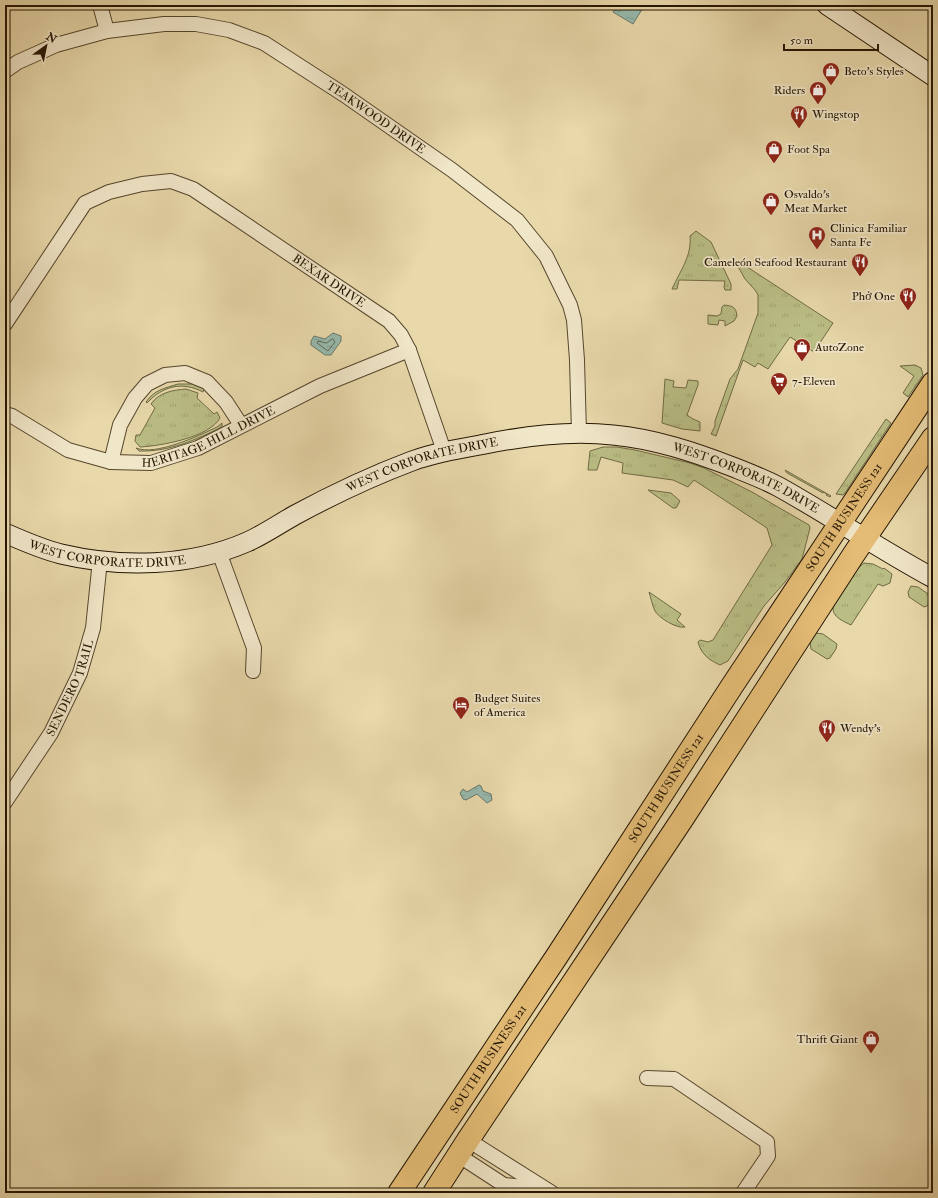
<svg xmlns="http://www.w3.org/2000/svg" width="938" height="1198" viewBox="0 0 938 1198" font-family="'IM FELL Double Pica',serif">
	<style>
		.grass { fill: url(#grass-tufts); stroke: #706a44 }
		.water { fill: url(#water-ripples); stroke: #697869 }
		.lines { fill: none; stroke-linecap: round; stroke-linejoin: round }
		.shore { stroke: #5e6858; stroke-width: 1 }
		.street-casing { stroke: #56462d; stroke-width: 16 }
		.secondary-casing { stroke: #251603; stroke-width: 21 }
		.primary-casing { stroke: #251603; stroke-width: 24 }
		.street { stroke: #f0e6c8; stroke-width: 14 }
		.secondary { stroke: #f0e6c8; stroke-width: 19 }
		.primary { stroke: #e4bc75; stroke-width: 22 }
		.labels { text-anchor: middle; stroke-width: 3.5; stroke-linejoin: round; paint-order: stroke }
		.poi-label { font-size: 12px; fill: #251603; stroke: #f0e6c8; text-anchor: start }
		.street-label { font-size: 12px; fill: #251603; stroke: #f0e6c8 }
	</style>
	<defs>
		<pattern id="grass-tufts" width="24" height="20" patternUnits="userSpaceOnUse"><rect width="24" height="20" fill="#babe85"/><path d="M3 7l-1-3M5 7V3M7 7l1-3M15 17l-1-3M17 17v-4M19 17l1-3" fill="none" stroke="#a0a371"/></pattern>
		<pattern id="water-ripples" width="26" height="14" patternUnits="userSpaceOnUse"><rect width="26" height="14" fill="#97b9ad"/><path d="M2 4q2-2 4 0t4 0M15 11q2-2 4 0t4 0" fill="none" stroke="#829e93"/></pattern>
	</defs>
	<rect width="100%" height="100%" fill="#e8d8aa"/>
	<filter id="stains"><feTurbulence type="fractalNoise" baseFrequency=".005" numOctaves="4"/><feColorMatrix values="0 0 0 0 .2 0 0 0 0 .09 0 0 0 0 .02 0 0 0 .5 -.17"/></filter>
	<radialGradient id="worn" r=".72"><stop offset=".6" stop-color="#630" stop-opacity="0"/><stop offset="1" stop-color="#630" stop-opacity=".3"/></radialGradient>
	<g class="grass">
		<path d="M696,231l15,11 20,42v6h-6l-1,-3 1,-6 -46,-1 -2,9h-5c8,-18 20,-33 18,-53z"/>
		<path d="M738,261l95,62 -19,29 -24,-15 -22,32 -10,-6 -3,4 -12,-7 -27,76 -5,-2 4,-8v-5l15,-42 8,-10 20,-56v-18l-3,-5 -10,-11 -9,-16z"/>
		<path d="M724,305c9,1 12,2 13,11l-3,5 -9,5v-5l-6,-1 -1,5 -10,-1v-9l9,1 4,-2 1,-7z"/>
		<path d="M915,365l6,3 2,7 -15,22 -5,-4 11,-17 -14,-10z"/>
		<path d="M665,379l9,2 -1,6 13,1 2,-8 10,1v4l-11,30 6,4 7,3v9l-18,-2 -20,-6z"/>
		<path d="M178,384h15l11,5 -1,3c-21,-11 -40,-6 -56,11l-1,-1c8,-12 19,-14 32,-18z"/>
		<path d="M186,389l12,4 -1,5 17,16 3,-2 3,6c-10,19 -59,28 -80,29l-5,-6 1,-6h4l15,-27 -4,-4c8,-12 23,-14 35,-15z"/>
		<path d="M886,419l5,4 -46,70 -2,2 -7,-1z"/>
		<path d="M222,423v4c-26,13 -53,25 -83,24l-3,-3c20,8 62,-12 81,-21z"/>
		<path d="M603,447h14l18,3 55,13 14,5 48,24 57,33 1,3 -8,31 -17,23 -21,24 -36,55 -8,4c-11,-5 -19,-11 -22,-23l2,-2 8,2 5,-2 59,-95 -5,-17 -73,-48 -6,7 -15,-7 -51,-7 1,-10 -22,-6 -4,13h-9l2,-19z"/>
		<path d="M785,470l46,26 -1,1 -4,-2 1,-1 -4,-2v1l-36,-20z"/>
		<path d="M648,490l23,3 9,8 -4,7h-3z"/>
		<path d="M864,563l9,1 10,5 1,-1 8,6 -2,9 -7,3 -5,-2 -27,41c-8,-4 -19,-8 -18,-18l24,-38z"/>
		<path d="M911,586l7,1 13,9v6l-4,4 -3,1 -15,-10 -1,-5z"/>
		<path d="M649,592l32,22 -4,6 8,7c-8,2 -26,-9 -30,-16 -3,-6 -4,-13 -6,-19z"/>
		<path d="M816,633l7,1 14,10 -1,5 -6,9 -3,1 -16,-10 -1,-7z"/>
	</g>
	<g class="water">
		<path d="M622,5l7,4 2,-4 13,1 -11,18 -20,-12 3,-5 4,2z"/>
		<path d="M333,333l8,3v5l-10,14h-6l-14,-10v-4l3,-5 11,3z"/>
		<path d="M479,785l2,1 2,5 8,3 1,6 -5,3 -10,-9 -11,6 -3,-1 -3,-6 3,-4 4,3z"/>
	</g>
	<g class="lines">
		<path class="shore" d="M333,339l2,3 -7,9 -11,-8 1,-2 8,2z"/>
		<defs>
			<g id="street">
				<path d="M100,5l7,26"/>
				<path id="s1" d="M5,71l13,-9 38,-17 51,-14 57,-7h32l33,6 35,13 79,51 109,76 65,50 29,36 24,49 4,15 3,40 2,73"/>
				<path id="s2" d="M5,324l80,-121 24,-11 33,-8 29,-3 22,8 196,132 12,14 8,15 35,101"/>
				<path id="s3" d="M5,414l7,2 56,34 43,12 40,1 47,-15 122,-62 89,-36"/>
				<path d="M111,462l9,-37 15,-27 12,-14 18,-9 20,-2 22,9 19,20 15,23"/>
				<path d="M219,552l35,96 -1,23"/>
				<path id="s4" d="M5,802l46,-69 29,-60 13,-45 7,-68"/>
				<path d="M647,1078l27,1 93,63 1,14 -25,37"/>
				<path d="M468,1140l84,53"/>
				<path d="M458,1155l46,30 40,4"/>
			</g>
			<g id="secondary">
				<path d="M827,5l106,71"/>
				<path id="s5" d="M5,533c18,8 36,16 56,21 59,14 129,13 186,-12 16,-7 32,-18 48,-27 37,-20 77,-39 117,-54 22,-8 45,-12 68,-16 43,-9 89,-15 133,-10 42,4 81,17 120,32 15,6 31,12 46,20 52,29 102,63 154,91"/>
			</g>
			<g id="primary">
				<path id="s6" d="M399,1193l158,-237 175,-270 201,-303"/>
				<path d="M434,1193l34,-53 215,-322 171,-264 79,-116"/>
			</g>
		</defs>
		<use href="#street" class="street-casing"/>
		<use href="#secondary" class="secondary-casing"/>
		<use href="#primary" class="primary-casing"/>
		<use href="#street" class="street"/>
		<use href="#secondary" class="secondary"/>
		<use href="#primary" class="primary"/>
	</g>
	<defs>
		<symbol id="shop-pin" viewBox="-11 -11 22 30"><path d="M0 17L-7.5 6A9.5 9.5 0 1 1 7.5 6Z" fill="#8f2418" stroke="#f0e6c8"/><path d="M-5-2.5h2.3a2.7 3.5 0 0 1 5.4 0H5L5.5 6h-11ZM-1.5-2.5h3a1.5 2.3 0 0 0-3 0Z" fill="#fff"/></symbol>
		<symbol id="restaurant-pin" viewBox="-11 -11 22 30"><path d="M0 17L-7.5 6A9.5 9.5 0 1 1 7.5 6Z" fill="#8f2418" stroke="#f0e6c8"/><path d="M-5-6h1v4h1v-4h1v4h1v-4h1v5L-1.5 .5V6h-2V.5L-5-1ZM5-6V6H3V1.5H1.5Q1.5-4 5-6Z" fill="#fff"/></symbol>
		<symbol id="hospital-pin" viewBox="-11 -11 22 30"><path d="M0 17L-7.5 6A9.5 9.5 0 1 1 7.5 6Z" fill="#8f2418" stroke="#f0e6c8"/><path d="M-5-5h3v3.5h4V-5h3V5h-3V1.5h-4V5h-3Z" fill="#fff"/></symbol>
		<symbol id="supermarket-pin" viewBox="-11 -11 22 30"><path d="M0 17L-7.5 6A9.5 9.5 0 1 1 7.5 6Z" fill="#8f2418" stroke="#f0e6c8"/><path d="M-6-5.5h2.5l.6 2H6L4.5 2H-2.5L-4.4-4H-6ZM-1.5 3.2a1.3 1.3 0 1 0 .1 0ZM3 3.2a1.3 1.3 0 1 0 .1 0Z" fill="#fff"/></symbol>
		<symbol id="hotel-pin" viewBox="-11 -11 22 30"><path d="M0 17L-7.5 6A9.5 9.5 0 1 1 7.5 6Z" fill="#8f2418" stroke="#f0e6c8"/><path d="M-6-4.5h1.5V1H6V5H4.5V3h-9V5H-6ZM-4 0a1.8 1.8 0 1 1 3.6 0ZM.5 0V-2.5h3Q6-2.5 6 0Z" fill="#fff"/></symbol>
	</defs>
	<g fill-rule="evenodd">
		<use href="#shop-pin" x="821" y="61" width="20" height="27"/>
		<use href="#shop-pin" x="808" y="80" width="20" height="27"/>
		<use href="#restaurant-pin" x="789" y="104" width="20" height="27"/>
		<use href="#shop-pin" x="764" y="139" width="20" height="27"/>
		<use href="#shop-pin" x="761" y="191" width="20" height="27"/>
		<use href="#hospital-pin" x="807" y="225" width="20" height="27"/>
		<use href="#restaurant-pin" x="850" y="252" width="20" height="27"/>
		<use href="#restaurant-pin" x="898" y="286" width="20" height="27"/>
		<use href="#shop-pin" x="792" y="337" width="20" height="27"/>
		<use href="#supermarket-pin" x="769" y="371" width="20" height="27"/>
		<use href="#hotel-pin" x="451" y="695" width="20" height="27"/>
		<use href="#restaurant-pin" x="817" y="718" width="20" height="27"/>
		<use href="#shop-pin" x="861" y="1029" width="20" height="27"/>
	</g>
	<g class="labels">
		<g class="poi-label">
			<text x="844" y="75">Beto's Styles</text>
			<text x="805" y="94" text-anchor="end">Riders</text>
			<text x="812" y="118">Wingstop</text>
			<text x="787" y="153">Foot Spa</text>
			<text x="784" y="198">Osvaldo's<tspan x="784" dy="14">Meat Market</tspan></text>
			<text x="830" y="232">Clinica Familiar<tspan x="830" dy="14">Santa Fe</tspan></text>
			<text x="847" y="266" text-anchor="end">Cameleón Seafood Restaurant</text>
			<text x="895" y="300" text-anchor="end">Phở One</text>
			<text x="815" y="351">AutoZone</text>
			<text x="792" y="385">7-Eleven</text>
			<text x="474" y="702">Budget Suites<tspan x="474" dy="14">of America</tspan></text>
			<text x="840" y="732">Wendy's</text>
			<text x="858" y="1043" text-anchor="end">Thrift Giant</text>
		</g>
		<g class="street-label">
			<text dy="4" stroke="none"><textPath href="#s1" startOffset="405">TEAKWOOD DRIVE</textPath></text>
			<text dy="4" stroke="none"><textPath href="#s2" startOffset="422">BEXAR DRIVE</textPath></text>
			<text dy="4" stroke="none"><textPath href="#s3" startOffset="220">HERITAGE HILL DRIVE</textPath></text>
			<text dy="4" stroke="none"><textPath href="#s5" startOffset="442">WEST CORPORATE DRIVE</textPath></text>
			<text dy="4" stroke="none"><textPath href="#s5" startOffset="778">WEST CORPORATE DRIVE</textPath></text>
			<text dy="4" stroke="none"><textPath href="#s6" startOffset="809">SOUTH BUSINESS 121</textPath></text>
			<text dy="4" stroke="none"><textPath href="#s5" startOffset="106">WEST CORPORATE DRIVE</textPath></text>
			<text dy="4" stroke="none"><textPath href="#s4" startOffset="132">SENDERO TRAIL</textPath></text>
			<text dy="4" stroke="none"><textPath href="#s6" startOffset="485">SOUTH BUSINESS 121</textPath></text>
			<text dy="4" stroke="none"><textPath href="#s6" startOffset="161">SOUTH BUSINESS 121</textPath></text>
		</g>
	</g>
	<rect width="938" height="1198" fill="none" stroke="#e8d8aa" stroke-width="20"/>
	<rect x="6" y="6" width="926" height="1186" fill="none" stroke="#251603" stroke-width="2"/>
	<rect x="10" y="10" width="918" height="1178" fill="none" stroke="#251603"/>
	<g transform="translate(46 46) rotate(33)" stroke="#f0e6c8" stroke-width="3" paint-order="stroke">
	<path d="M0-3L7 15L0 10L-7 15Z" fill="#251603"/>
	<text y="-6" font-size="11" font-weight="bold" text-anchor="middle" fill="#251603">N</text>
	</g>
	<path d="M784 44v6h94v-6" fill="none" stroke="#251603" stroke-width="2"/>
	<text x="790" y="44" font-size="12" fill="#251603" stroke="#f0e6c8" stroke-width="3" paint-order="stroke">50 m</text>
	<rect width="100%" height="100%" filter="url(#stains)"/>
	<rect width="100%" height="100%" fill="url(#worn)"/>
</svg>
